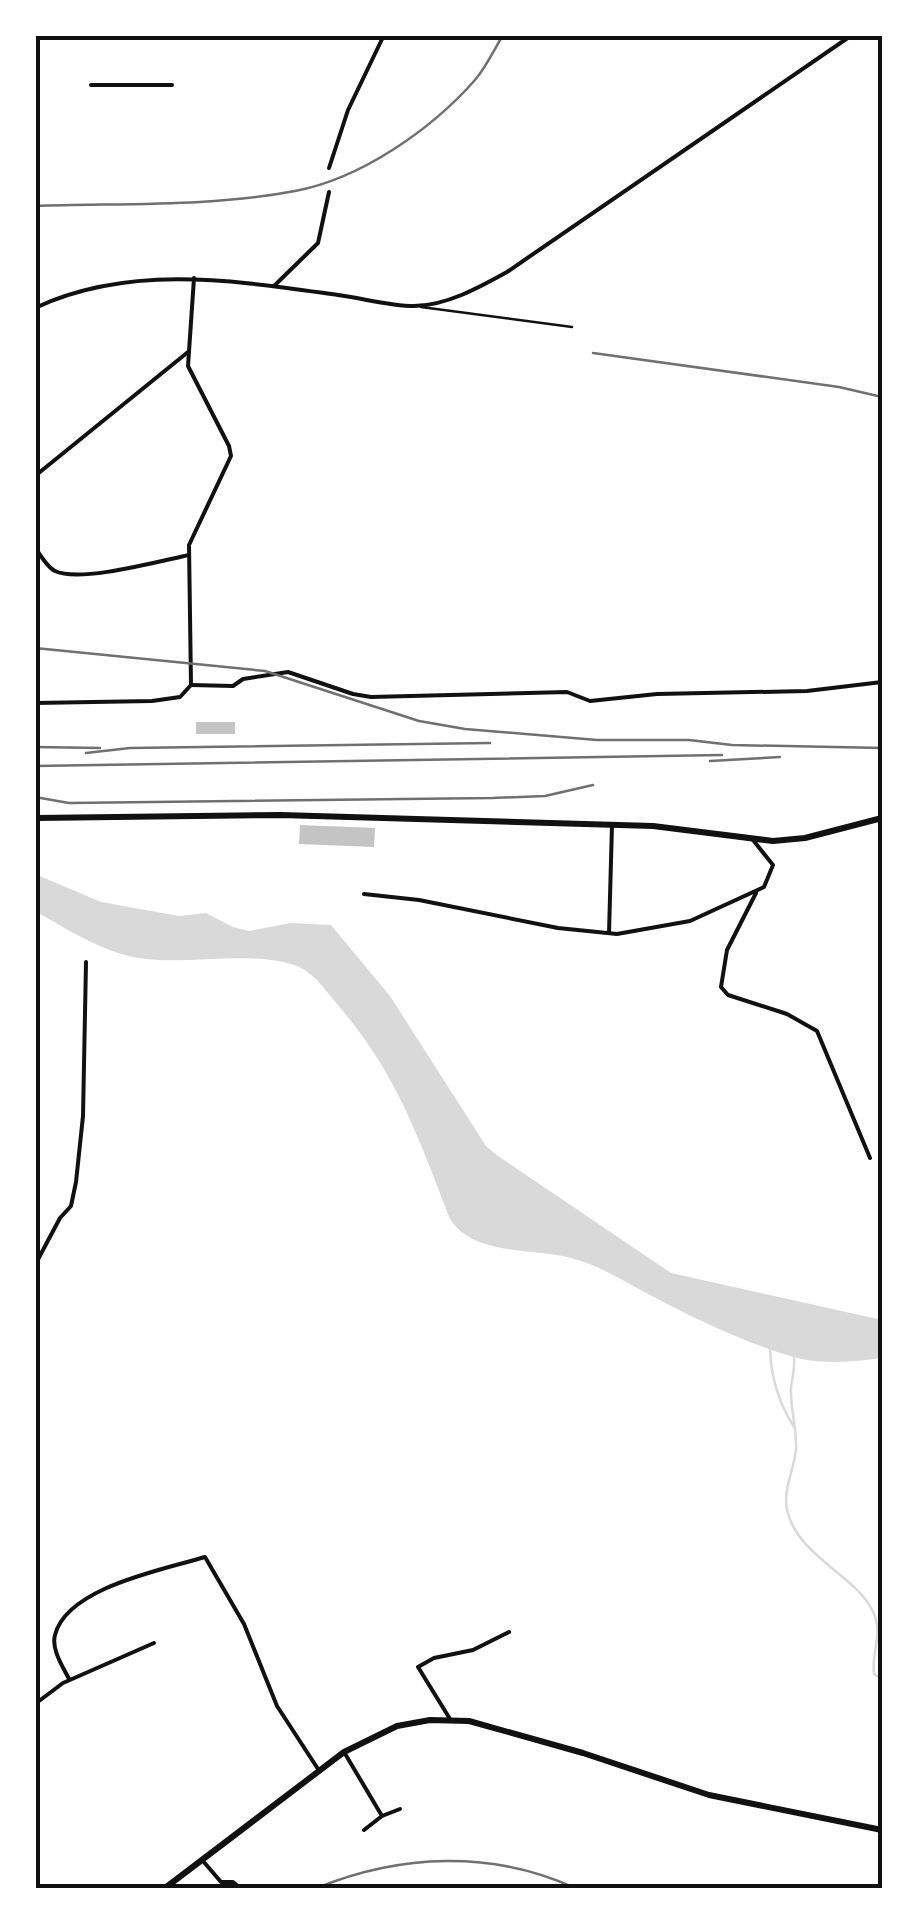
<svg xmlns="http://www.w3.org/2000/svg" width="917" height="1923" viewBox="0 0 917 1923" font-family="'Golos Text',sans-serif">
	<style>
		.water { fill: #d9d9d9 }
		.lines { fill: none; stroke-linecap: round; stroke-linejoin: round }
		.stream { stroke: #d9d9d9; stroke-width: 2.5 }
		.building { fill: #c4c4c4 }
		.service { stroke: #111; stroke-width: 2.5 }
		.minor { stroke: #111; stroke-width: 4 }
		.secondary { stroke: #111; stroke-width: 6 }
		.rail { stroke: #707070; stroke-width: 2.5 }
		.neatline { fill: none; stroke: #111; stroke-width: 4 }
	</style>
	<rect width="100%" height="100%" fill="#fff"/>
	<path class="water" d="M35,874l66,28 78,14 27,-3 27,14 16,4 42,-8 40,2 59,71 96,150 12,10 173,117 211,47v38c-30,4 -63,7 -92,-2 -49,-15 -97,-38 -142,-62 -25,-13 -49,-29 -77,-36 -37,-10 -98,-2 -121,-39 -33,-85 -53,-145 -113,-215 -11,-13 -22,-30 -38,-37 -43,-18 -113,-1 -160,-9 -37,-6 -72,-29 -104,-47z"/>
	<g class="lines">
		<g class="stream">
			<path d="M770,1349c1,29 8,53 24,78"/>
			<path d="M794,1358c1,11 -2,20 -3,30 -1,19 6,41 5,61 -2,21 -13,40 -9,61 11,48 72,66 87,104 9,21 -3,38 0,60l8,5"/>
		</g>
	</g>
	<g class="building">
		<rect x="196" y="722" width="39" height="12"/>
		<path d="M300,825l75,3 -1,19 -75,-3z"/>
	</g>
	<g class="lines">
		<path class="service" d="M421,307l151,20"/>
		<g class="minor">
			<path d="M91,85h81"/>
			<path d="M329,168l19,-58 36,-75"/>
			<path d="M274,286l44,-43 11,-51"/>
			<path d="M35,308c96,-45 202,-27 303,-13 24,3 51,11 76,11 32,0 66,-19 93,-34l345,-237"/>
			<path d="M35,476l153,-124"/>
			<path d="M35,547c5,8 12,20 20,24 25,12 105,-10 134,-16"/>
			<path d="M191,685l42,1 10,-7 45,-7 65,22 18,3 196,-5 23,9 67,-7 150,-3 75,-9"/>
			<path d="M35,703l117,-2 28,-4 11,-12 -2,-140 42,-89 -2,-10 -41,-80 6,-88"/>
			<path d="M756,893l-29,57 -6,37 7,8 59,19 30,17 53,127"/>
			<path d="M364,894l55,6 139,28 59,6 73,-13 74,-34 9,-22 -20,-25"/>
			<path d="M609,933l3,-108"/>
			<path d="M35,1265l25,-47 11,-12 5,-24 7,-66 3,-154"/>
			<path d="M69,1679c-6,-12 -18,-30 -14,-44 12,-48 111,-66 150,-78l39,67 33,82 41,63"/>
			<path d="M35,1704l28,-21 91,-40"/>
			<path d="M450,1719l-32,-52 16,-9 39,-8 36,-18"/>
			<path d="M344,1752l38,64 -18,14"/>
			<path d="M382,1816l18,-7"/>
			<path d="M203,1861l18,21h12l7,6"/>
		</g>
		<g class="secondary">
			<path d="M35,818l246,-3 372,11 120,15 32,-3 77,-20"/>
			<path d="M165,1888l179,-136 53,-26 33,-6 39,1 114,32 126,42 173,35"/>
		</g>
		<g class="rail">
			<path d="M35,206c85,-3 176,1 260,-15 65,-12 136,-61 180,-111 11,-13 19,-30 28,-45"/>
			<path d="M593,353l246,34 43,10"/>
			<path d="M35,648l230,23 154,50 46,8 132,11h92l43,5 150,3"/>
			<path d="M35,747l65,1"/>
			<path d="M86,753l44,-5 360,-5"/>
			<path d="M710,761l70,-4"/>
			<path d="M35,766l687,-11"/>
			<path d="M35,797l34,6 423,-5 53,-2 48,-11"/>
			<path d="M317,1888c83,-34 175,-38 258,0"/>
		</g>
	</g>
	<rect width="917" height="1923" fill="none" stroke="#ffffff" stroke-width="75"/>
	<rect x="38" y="38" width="842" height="1848" class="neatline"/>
</svg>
